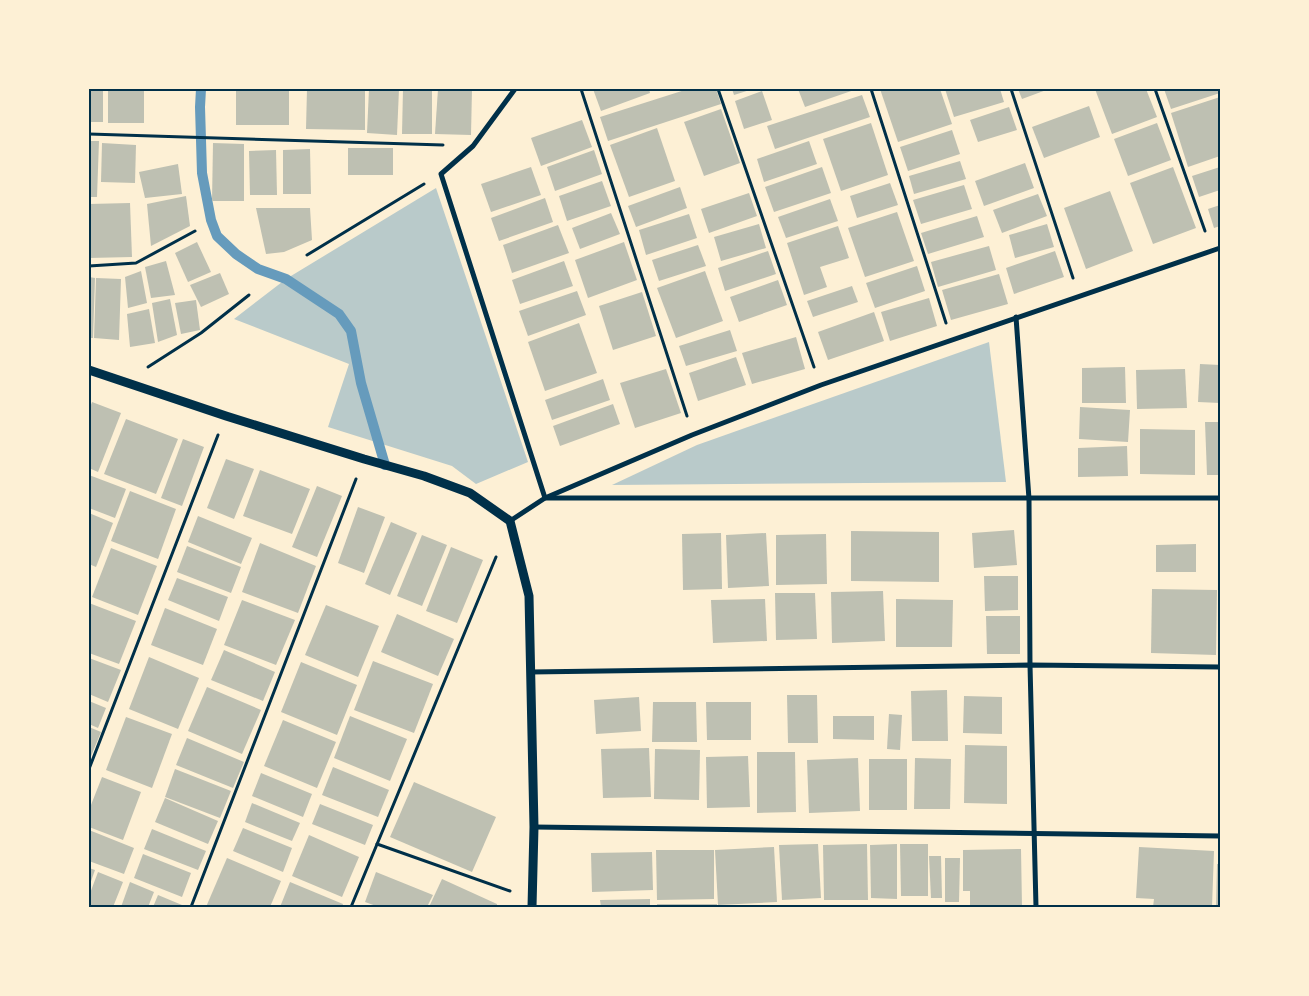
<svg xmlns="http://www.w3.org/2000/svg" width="1309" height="996" viewBox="0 0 1309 996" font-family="'Open Sans',sans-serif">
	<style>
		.green { fill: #b9caca }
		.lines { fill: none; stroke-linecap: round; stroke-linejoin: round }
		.stream { stroke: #669bbc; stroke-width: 10 }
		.building { fill: #bec0b2 }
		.path { stroke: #003049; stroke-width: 3 }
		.minor { stroke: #003049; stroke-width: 5 }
		.tertiary { stroke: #003049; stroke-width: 9 }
		.neatline { fill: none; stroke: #003049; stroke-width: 2 }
	</style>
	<rect width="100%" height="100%" fill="#fdf0d5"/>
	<g class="green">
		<path d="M436,188l92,274 -52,22 -24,-18 -124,-39 21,-63 -115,-45 52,-40z"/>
		<path d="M989,342l17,140 -394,3 85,-40z"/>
	</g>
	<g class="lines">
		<path class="stream" d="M201,89l-1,18 2,66 9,47 6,16 19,18 22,15 28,10 53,35 12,17 10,52 24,82"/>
	</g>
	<g class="building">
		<rect x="89" y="89" width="14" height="33"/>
		<rect x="108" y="89" width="36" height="34"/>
		<path d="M307,89h58v41l-59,-1z"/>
		<path d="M369,89h30l-2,46 -30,-2z"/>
		<path d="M403,89h29v45h-30z"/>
		<path d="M438,89h34l-1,46 -36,-1z"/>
		<path d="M593,89h56l1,4 -49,18z"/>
		<path d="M688,89h28l5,15 -113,37 -8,-24z"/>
		<path d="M732,89h21l-19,6z"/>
		<path d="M798,89h59l-52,18z"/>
		<path d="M880,89h60l12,35 -54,18z"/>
		<path d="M945,89h55l4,13 -50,15z"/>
		<path d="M1018,89h31l-27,10z"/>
		<path d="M1095,89h51l11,28 -45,17z"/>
		<path d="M1164,89h56v4l-49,16z"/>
		<rect x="236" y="91" width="53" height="34"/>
		<path d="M762,91l10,29 -28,9 -9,-28z"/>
		<path d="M862,95l8,22 -95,32 -8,-23z"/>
		<path d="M1220,97v59l-32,11 -17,-54z"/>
		<path d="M1089,106l11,31 -56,21 -12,-31z"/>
		<path d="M1009,107l8,23 -39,12 -8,-22z"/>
		<path d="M721,109l19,54 -36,13 -20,-54z"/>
		<path d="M582,120l10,27 -51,19 -10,-28z"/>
		<path d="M871,123l17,52 -47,16 -18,-52z"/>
		<path d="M1157,123l14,37 -43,16 -14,-37z"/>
		<path d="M657,128l18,53 -46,16 -19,-52z"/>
		<path d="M952,130l8,24 -52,17 -8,-24z"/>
		<path d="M89,141h10l-2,56h-8z"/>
		<path d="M809,141l8,23 -53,18 -7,-23z"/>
		<path d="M102,143l34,2 -1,38 -34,-1z"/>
		<path d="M213,143l31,1v57h-32z"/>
		<rect x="348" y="148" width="45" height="27"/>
		<path d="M310,149l1,45h-28v-44z"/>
		<path d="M276,150l1,45h-27l-1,-44z"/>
		<path d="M594,150l8,24 -47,17 -8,-24z"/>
		<path d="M960,161l6,18 -52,15 -5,-18z"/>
		<path d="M1025,163l9,25 -50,18 -9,-25z"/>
		<path d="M178,164l4,30 -37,4 -6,-26z"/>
		<path d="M531,167l10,28 -50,17 -10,-28z"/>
		<path d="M822,167l9,26 -57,19 -9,-25z"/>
		<path d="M1173,167l23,61 -43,16 -23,-61z"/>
		<path d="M1220,167v23l-21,7 -7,-21z"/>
		<path d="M602,181l9,25 -44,15 -8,-25z"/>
		<path d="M890,183l8,22 -41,13 -7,-22z"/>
		<path d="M964,185l8,24 -51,15 -8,-24z"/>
		<path d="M680,187l7,21 -51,19 -8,-21z"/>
		<path d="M1110,191l23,60 -47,18 -22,-61z"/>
		<path d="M749,193l8,23 -48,17 -8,-24z"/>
		<path d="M1038,194l9,22 -45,17 -9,-23z"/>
		<path d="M186,196l4,30 -39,20 -4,-42z"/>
		<path d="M545,198l8,24 -54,19 -8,-23z"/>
		<path d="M830,199l8,22 -52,17 -8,-21z"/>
		<path d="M130,203l2,54 -43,1v-54z"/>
		<path d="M1220,205v21l-6,2 -6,-19z"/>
		<path d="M256,208h54l2,32 -28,12 -18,2z"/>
		<path d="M897,212l17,49 -49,16 -17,-49z"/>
		<path d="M611,213l9,21 -40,15 -8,-21z"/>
		<path d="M689,214l8,24 -51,17 -7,-25z"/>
		<path d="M977,216l7,21 -56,17 -7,-21z"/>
		<path d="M759,224l7,24 -45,13 -7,-24z"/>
		<path d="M1047,224l7,23 -39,11 -6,-23z"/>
		<path d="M558,225l11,28 -57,20 -9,-28z"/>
		<path d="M838,226l11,32 -29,9 7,20 -23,8 -17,-52z"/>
		<path d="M197,242l14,30 -23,10 -13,-29z"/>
		<path d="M624,242l13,38 -49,18 -13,-38z"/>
		<path d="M698,245l8,21 -47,15 -7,-21z"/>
		<path d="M989,246l7,24 -58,17 -7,-25z"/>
		<path d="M768,251l8,23 -51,17 -7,-23z"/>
		<path d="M1055,251l9,26 -50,17 -8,-26z"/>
		<path d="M166,261l9,34 -24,3 -6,-31z"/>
		<path d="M564,261l9,25 -53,18 -8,-24z"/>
		<path d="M917,266l8,25 -50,17 -9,-25z"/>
		<path d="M141,271l6,32 -19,5 -3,-31z"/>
		<path d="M705,271l18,50 -47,17 -19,-50z"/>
		<path d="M220,273l9,21 -28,13 -11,-22z"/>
		<path d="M999,274l9,30 -57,16 -9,-30z"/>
		<path d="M89,277l6,1 -2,60h-4z"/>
		<path d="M96,278l25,1 -2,61 -25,-2z"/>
		<path d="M778,280l9,25 -48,17 -9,-25z"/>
		<path d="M852,286l6,16 -45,15 -6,-16z"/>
		<path d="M577,291l9,24 -58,21 -9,-25z"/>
		<path d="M642,292l14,44 -43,14 -14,-44z"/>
		<path d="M929,298l8,28 -47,15 -9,-29z"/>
		<path d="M170,299l7,36 -19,7 -6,-39z"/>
		<path d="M196,300l4,30 -19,4 -6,-31z"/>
		<path d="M149,309l6,34 -25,4 -3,-33z"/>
		<path d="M874,312l10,29 -56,19 -10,-28z"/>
		<path d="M579,323l18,50 -52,18 -17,-49z"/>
		<path d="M730,330l7,21 -51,15 -7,-20z"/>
		<path d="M796,337l9,32 -53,15 -10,-31z"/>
		<path d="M736,357l10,28 -48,16 -9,-28z"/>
		<path d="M1200,364l20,1v38l-22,-1z"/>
		<path d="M1125,367l1,36h-44v-35z"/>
		<path d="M666,369l15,44 -46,15 -15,-45z"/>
		<path d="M1185,369l2,39 -50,1 -1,-39z"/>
		<path d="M603,379l7,21 -58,20 -7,-20z"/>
		<path d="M92,402l29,11 -23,59 -9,-4v-58z"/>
		<path d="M613,404l7,20 -60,22 -7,-20z"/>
		<path d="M1080,407l50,3 -2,32 -49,-3z"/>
		<path d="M126,419l52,20 -22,55 -52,-20z"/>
		<path d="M1205,422h15v53h-13z"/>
		<path d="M1140,429l55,1v45l-55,-1z"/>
		<path d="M183,439l21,8 -22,59 -21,-8z"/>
		<path d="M1127,446l1,30 -50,1v-29z"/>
		<path d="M226,459l28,10 -20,50 -27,-11z"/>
		<path d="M260,470l50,19 -18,45 -49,-18z"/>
		<path d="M89,475l37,14 -11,29 -26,-10z"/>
		<path d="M317,486l25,10 -25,61 -25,-10z"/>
		<path d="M130,491l46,18 -18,50 -47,-18z"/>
		<path d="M358,507l27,10 -21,56 -26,-10z"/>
		<path d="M89,513l24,10 -17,44 -7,-3z"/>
		<path d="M198,516l54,22 -11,26 -53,-22z"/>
		<path d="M391,522l26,11 -27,62 -25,-11z"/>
		<path d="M1014,530l3,35 -43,3 -2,-35z"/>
		<path d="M851,531l88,1v50l-88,-1z"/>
		<path d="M721,533l1,56 -39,1 -1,-56z"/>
		<path d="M766,533l3,53 -41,2 -2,-53z"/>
		<path d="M826,534l1,50 -51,1v-50z"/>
		<path d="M422,535l25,10 -25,61 -25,-10z"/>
		<path d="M260,543l56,23 -18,47 -56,-21z"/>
		<path d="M1196,544v28h-40v-27z"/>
		<path d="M187,546l54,21 -10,26 -54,-21z"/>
		<path d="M451,547l32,13 -26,63 -31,-12z"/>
		<path d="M111,548l46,18 -19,49 -46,-18z"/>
		<path d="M984,576h34v34l-33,1z"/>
		<path d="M177,578l51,19 -9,24 -51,-21z"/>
		<path d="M1152,589l65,1 -1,65 -65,-2z"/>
		<path d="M883,591l2,50 -53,2 -1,-51z"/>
		<path d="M775,593h40l2,46 -41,1z"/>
		<path d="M765,599l2,42 -54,2 -2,-43z"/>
		<path d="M896,599l57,1 -1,47h-56z"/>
		<path d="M242,600l53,20 -19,45 -52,-20z"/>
		<path d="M89,603l47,18 -17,43 -30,-11z"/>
		<path d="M326,605l53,21 -21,51 -53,-22z"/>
		<path d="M165,608l52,21 -14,36 -52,-20z"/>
		<path d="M397,614l57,25 -16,37 -57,-24z"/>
		<path d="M986,616h34v38h-33z"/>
		<path d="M224,650l51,22 -12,29 -52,-21z"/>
		<path d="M149,657l50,21 -21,51 -49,-20z"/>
		<path d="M89,658l32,12 -13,32 -19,-8z"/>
		<path d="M373,661l60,23 -19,49 -60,-23z"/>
		<path d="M301,662l56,23 -20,50 -56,-23z"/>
		<path d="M207,687l54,23 -19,44 -54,-23z"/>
		<path d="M947,690l1,51h-36l-1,-50z"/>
		<path d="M787,695h30l1,48h-30z"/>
		<path d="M964,696l38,1v37l-39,-1z"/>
		<path d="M639,697l2,34 -45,3 -2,-34z"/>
		<path d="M89,701l17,7 -8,20 -9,-4z"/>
		<path d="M653,702h43l1,40h-45z"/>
		<path d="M706,702h45v38h-44z"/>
		<path d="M889,714l13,1 -2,35 -13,-1z"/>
		<path d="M350,716l57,23 -17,42 -56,-23z"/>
		<path d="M833,716h41v24l-41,-1z"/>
		<path d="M126,717l46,17 -20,54 -46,-18z"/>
		<path d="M283,720l53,22 -19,46 -53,-22z"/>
		<path d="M89,727l12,5 -12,29z"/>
		<path d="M187,738l57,24 -11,26 -57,-23z"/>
		<path d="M965,745l42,1v58l-43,-1z"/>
		<path d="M649,748l2,49 -48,1 -2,-49z"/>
		<path d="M655,749l45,1 -1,50 -45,-1z"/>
		<path d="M757,752h38l1,60 -39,1z"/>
		<path d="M748,756l2,51 -43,1 -1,-51z"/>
		<path d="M858,758l2,53 -51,2 -2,-53z"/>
		<path d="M915,758l36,1 -1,50h-36z"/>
		<rect x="869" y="759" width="38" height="51"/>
		<path d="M333,767l56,23 -11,27 -56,-22z"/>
		<path d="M175,769l56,22 -11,27 -55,-21z"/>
		<path d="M261,773l51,21 -9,23 -51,-21z"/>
		<path d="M102,777l39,15 -18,48 -34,-13v-17z"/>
		<path d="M414,782l82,35 -24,55 -82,-35z"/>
		<path d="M165,798l53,23 -10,23 -53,-22z"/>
		<path d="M252,803l48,20 -8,18 -47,-19z"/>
		<path d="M320,804l53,21 -8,20 -53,-21z"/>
		<path d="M243,828l49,20 -9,24 -50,-21z"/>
		<path d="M152,829l54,22 -8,19 -54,-21z"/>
		<path d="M89,830l45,18 -10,26 -35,-13z"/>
		<path d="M309,835l50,22 -17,40 -50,-21z"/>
		<path d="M818,844l3,54 -39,2 -3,-55z"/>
		<path d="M867,844l1,56h-44l-1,-55z"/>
		<path d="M897,844v55l-26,-1 -1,-53z"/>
		<path d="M900,844h28v52h-27z"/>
		<path d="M774,847l3,55 -59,3 -3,-55z"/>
		<path d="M1139,847l75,4 -2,56h-59l1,-8 -18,-1z"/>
		<path d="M1021,849l1,58h-52v-16h-7v-41z"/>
		<path d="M656,850h58v49l-57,1z"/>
		<path d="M652,852l1,38 -61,2 -1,-39z"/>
		<path d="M143,854l48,19 -9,24 -48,-19z"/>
		<path d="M929,856h12l1,42h-11z"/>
		<path d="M227,858l54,23 -11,26h-64z"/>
		<path d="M945,858h15l-1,44h-14z"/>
		<path d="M1217,864h3v43h-4z"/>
		<path d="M89,868l6,2 -6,17z"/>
		<path d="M98,872l25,10 -10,25h-24v-11z"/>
		<path d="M376,872l57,23 -6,12h-48l-14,-5z"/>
		<path d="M442,879l55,25v3h-68z"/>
		<path d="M130,882l24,10 -6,15h-27z"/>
		<path d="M290,882l53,22 -1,3h-62z"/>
		<path d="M158,895l24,10 -1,2h-28z"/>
		<path d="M650,899v8h-49l-1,-7z"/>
		<rect x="657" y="904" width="60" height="3"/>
	</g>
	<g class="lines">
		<g class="path">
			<path d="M581,89l106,327"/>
			<path d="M718,89l96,278"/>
			<path d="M871,89l75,234"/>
			<path d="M1011,89l62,189"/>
			<path d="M1155,89l50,142"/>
			<path d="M89,134l354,11"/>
			<path d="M307,255l117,-71"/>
			<path d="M89,266l47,-3 59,-32"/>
			<path d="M148,367l53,-34 48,-38"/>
			<path d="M89,769l129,-334"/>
			<path d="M377,844l133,47"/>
			<path d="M191,907l165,-428"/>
			<path d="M351,907l145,-350"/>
		</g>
		<g class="minor">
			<path d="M515,89l-42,57 -32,28 104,324h675"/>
			<path d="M1016,317l13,182 1,166 6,242"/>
			<path d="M510,521l35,-23 147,-63 129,-50 399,-137"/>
			<path d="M531,672l499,-7 190,2"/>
			<path d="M534,827l686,9"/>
		</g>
		<path class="tertiary" d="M89,370l137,46 138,43 60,17 46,17 40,28 19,75 5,231 -2,80"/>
	</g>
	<rect width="1309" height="996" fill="none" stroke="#fdf0d5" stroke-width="180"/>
	<rect x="90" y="90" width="1129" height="816" class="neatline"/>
</svg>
